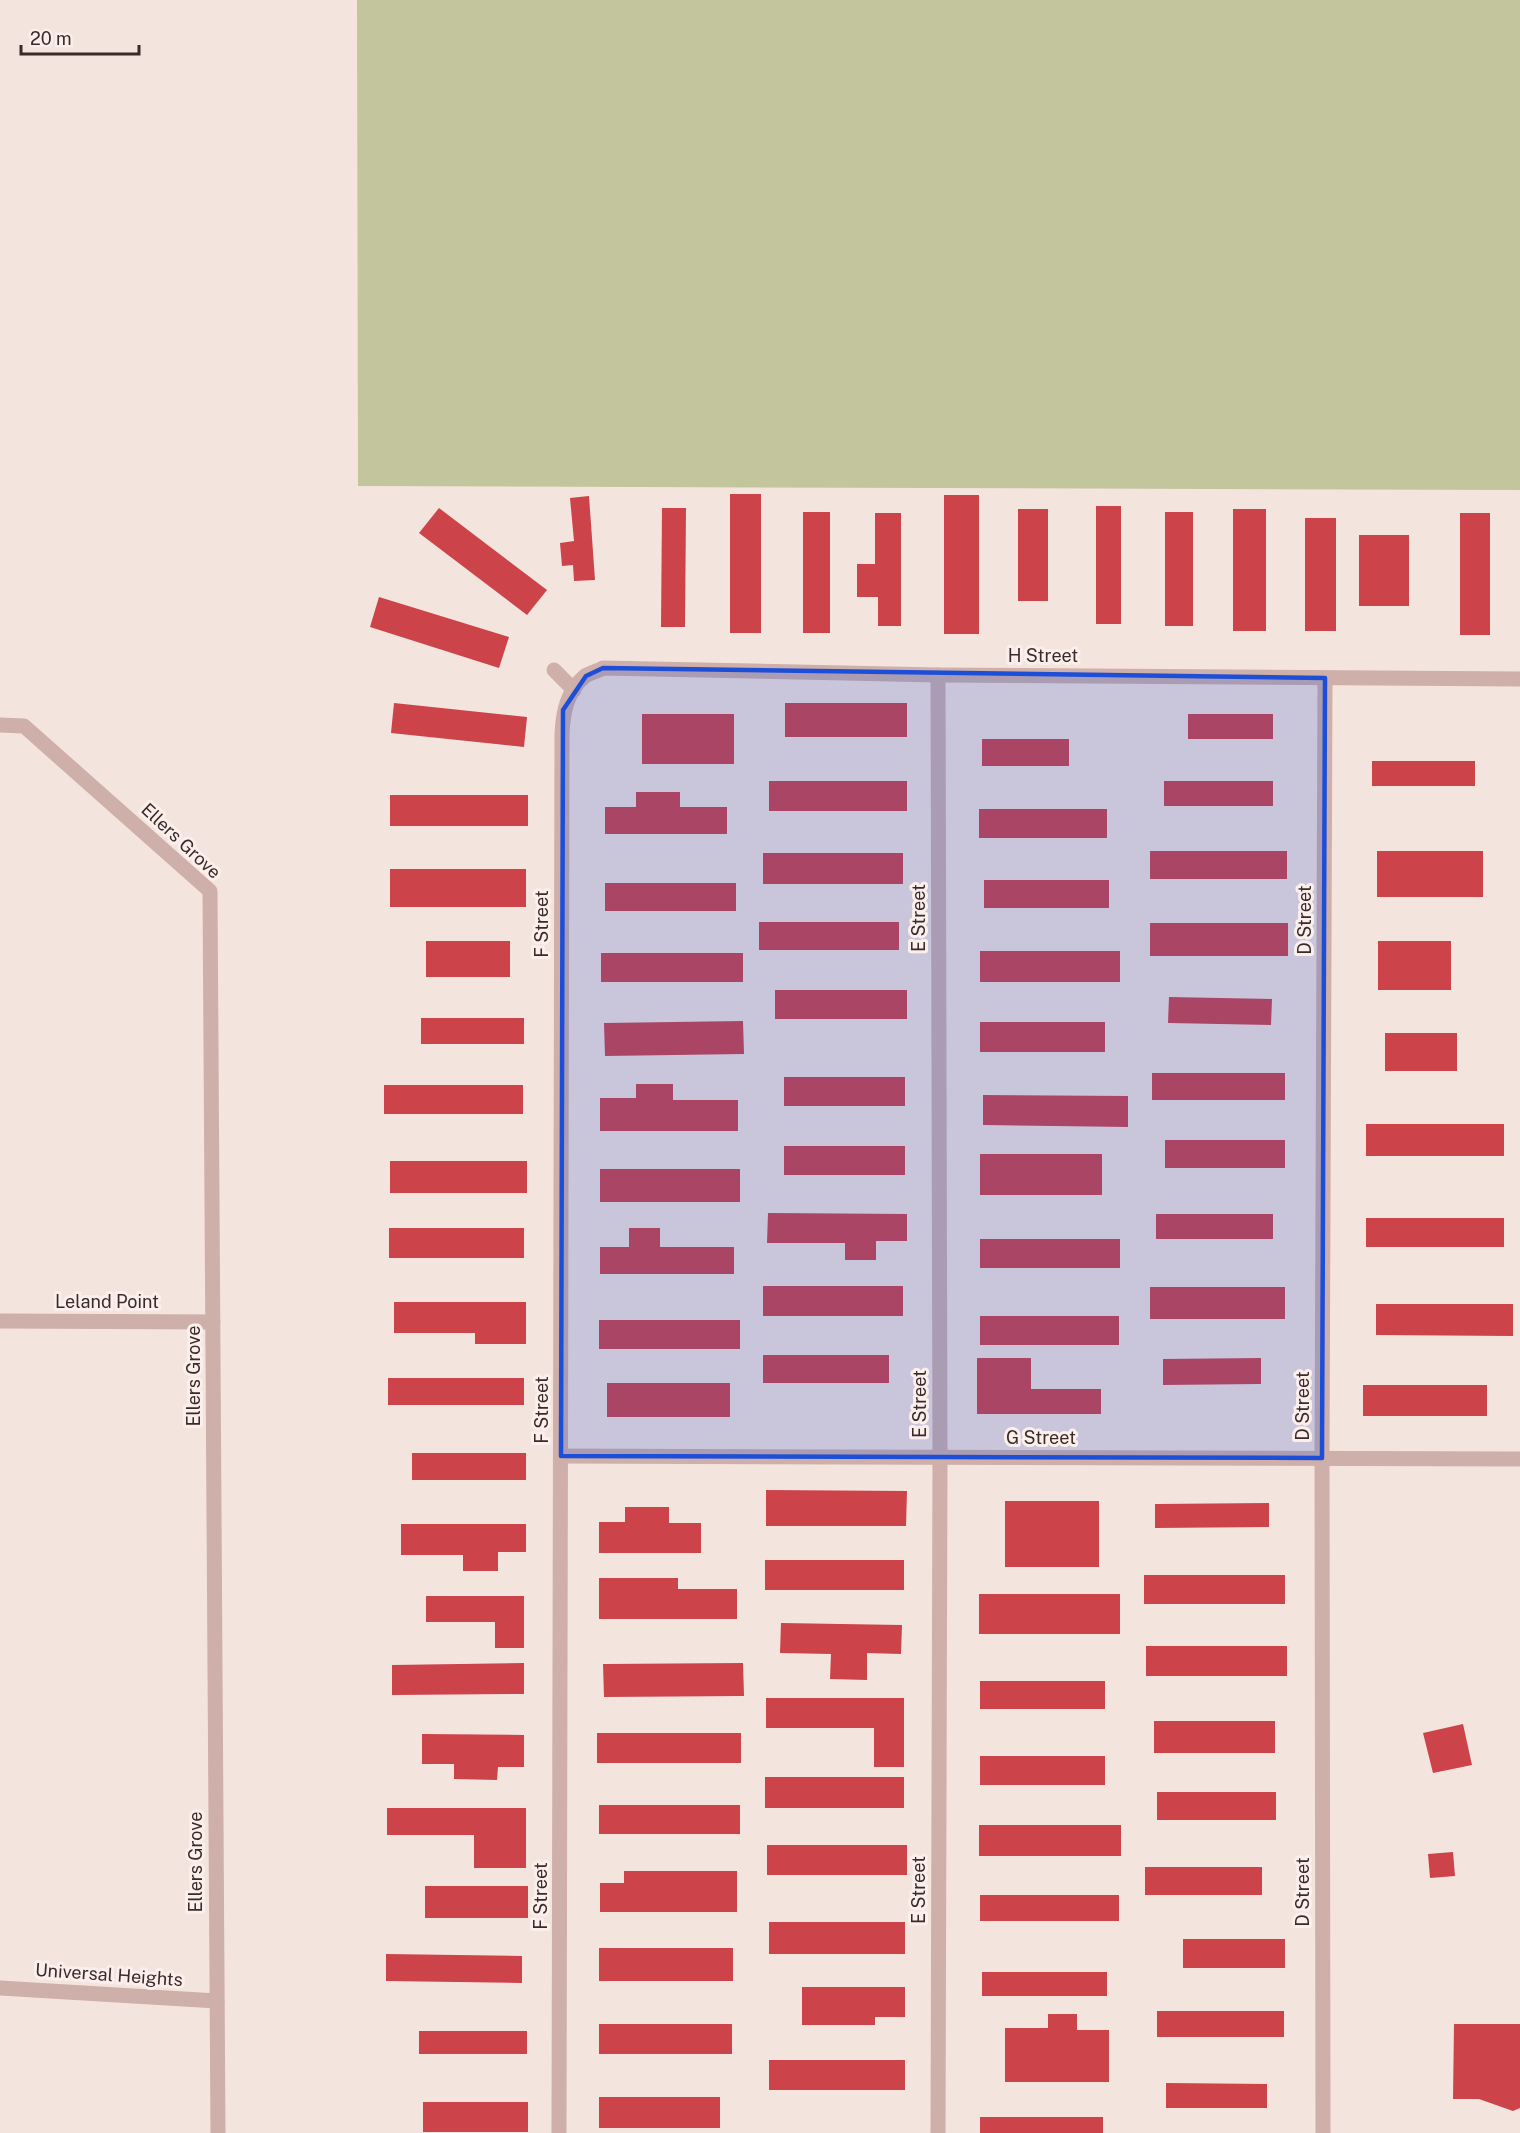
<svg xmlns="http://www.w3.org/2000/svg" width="1520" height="2133" viewBox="0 0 1520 2133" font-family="'Public Sans',sans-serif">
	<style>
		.green { fill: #c3c59d }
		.building { fill: #cd434a }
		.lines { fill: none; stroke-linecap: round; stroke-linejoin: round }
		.street { stroke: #ceafa9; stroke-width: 15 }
		.marked { fill: #1d4ed8; fill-opacity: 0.2; stroke: #1d4ed8; stroke-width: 4.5; stroke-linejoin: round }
		.labels { text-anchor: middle; stroke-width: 6; stroke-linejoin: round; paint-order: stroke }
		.street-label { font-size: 18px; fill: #3a2a29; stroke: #fbefec }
	</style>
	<rect width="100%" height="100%" fill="#f4e4de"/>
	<path class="green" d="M357,0h1163v490l-1162,-4z"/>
	<g class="building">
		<rect x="730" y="494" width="31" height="139"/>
		<rect x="944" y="495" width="35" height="139"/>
		<path d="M589,496l6,84 -21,1 -1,-16 -11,1 -2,-23 14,-2 -4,-43z"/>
		<rect x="1096" y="506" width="25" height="118"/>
		<path d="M439,508l108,82 -20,25 -108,-82z"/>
		<path d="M662,508h24l-1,119h-24z"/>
		<rect x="1018" y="509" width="30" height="92"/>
		<rect x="1233" y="509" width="33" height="122"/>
		<rect x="803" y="512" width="27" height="121"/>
		<rect x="1165" y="512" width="28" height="114"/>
		<path d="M875,513h26v113h-23v-29h-21v-33h18z"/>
		<rect x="1460" y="513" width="30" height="122"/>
		<rect x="1305" y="518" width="31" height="113"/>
		<rect x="1359" y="535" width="50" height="71"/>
		<path d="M379,597l130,40 -10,31 -129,-41z"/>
		<path d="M394,703l133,14 -3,30 -133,-14z"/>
		<rect x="785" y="703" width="122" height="34"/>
		<rect x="642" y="714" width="92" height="50"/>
		<rect x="1188" y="714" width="85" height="25"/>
		<rect x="982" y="739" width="87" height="27"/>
		<rect x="1372" y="761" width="103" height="25"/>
		<rect x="769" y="781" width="138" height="30"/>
		<rect x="1164" y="781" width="109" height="25"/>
		<path d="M636,792h44v15h47v27h-122v-27h31z"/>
		<rect x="390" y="795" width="138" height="31"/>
		<rect x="979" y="809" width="128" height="29"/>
		<rect x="1150" y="851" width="137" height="28"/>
		<rect x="1377" y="851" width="106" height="46"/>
		<rect x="763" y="853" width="140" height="31"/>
		<rect x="390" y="869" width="136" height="38"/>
		<rect x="984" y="880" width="125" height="28"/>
		<rect x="605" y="883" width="131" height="28"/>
		<rect x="759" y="922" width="140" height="28"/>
		<rect x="1150" y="923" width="138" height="33"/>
		<rect x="426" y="941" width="84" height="36"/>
		<rect x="1378" y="941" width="73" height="49"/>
		<rect x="980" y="951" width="140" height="31"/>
		<rect x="601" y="953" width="142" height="29"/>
		<rect x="775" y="990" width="132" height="29"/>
		<path d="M1169,997l103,2 -1,26 -103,-2z"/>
		<rect x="421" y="1018" width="103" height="26"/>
		<path d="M743,1021l1,33 -139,2 -1,-33z"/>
		<rect x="980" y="1022" width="125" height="30"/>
		<rect x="1385" y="1033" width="72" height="38"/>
		<rect x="1152" y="1073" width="133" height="27"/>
		<rect x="784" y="1077" width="121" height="29"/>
		<path d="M636,1084h37v16h65v31h-138v-33h36z"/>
		<rect x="384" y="1085" width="139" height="29"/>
		<path d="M983,1095l145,1v31l-145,-2z"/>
		<rect x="1366" y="1124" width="138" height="32"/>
		<rect x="1165" y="1140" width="120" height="28"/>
		<rect x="784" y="1146" width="121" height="29"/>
		<rect x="980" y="1154" width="122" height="41"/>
		<rect x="390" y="1161" width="137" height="32"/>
		<rect x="600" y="1169" width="140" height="33"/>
		<path d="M768,1213l139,1v27h-31v19h-31v-17h-78z"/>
		<rect x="1156" y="1214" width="117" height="25"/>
		<rect x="1366" y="1218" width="138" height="29"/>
		<rect x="389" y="1228" width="135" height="30"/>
		<path d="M629,1228h31v19h74v27h-134v-27h29z"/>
		<rect x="980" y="1239" width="140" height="29"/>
		<rect x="763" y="1286" width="140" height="30"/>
		<rect x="1150" y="1287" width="135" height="32"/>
		<path d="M394,1302h132v42h-51v-11h-81z"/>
		<path d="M1376,1304h137v32l-137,-1z"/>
		<rect x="980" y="1316" width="139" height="29"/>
		<rect x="599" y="1320" width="141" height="29"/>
		<rect x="763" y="1355" width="126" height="28"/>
		<path d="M977,1358h54v31h70v25h-124z"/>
		<path d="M1261,1358v26l-98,1v-26z"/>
		<rect x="388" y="1378" width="136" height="27"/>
		<rect x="607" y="1383" width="123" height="34"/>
		<rect x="1363" y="1385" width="124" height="31"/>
		<rect x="412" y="1453" width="114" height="27"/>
		<path d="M766,1490l141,1 -1,35h-140z"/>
		<rect x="1005" y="1501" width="94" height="66"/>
		<path d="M1269,1503v24l-114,1v-24z"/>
		<path d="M625,1507h44v16h32v30h-102v-31h26z"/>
		<path d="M401,1524h125v28h-28v19h-35v-16h-62z"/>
		<rect x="765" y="1560" width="139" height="30"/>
		<rect x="1144" y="1575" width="141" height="29"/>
		<path d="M599,1578h79v11h59v30h-138z"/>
		<rect x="979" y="1594" width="141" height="40"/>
		<path d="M426,1596h98v52h-29v-26h-69z"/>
		<path d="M781,1623l121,2 -1,29 -34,-1v27l-37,-1 1,-25 -51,-1z"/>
		<rect x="1146" y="1646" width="141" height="30"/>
		<path d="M524,1663v31l-132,1v-30z"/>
		<path d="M743,1663l1,33 -140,1 -1,-33z"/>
		<rect x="980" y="1681" width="125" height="28"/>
		<path d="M766,1698h138v69h-30v-39h-108z"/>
		<rect x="1154" y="1721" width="121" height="32"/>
		<path d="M1463,1724l9,41 -39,8 -10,-40z"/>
		<rect x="597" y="1733" width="144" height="30"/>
		<path d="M422,1734l102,1v32h-26l-1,13 -43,-1v-15h-32z"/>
		<rect x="980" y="1756" width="125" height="29"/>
		<rect x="765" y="1777" width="139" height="31"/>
		<rect x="1157" y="1792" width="119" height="28"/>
		<rect x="599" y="1805" width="141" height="29"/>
		<path d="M387,1808h139v60h-52v-33h-87z"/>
		<rect x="979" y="1825" width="142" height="31"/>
		<rect x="767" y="1845" width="140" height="30"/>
		<path d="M1453,1852l2,24 -25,2 -2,-24z"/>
		<rect x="1145" y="1867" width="117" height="28"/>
		<path d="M624,1871h113v41h-137v-29h24z"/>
		<rect x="425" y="1886" width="103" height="32"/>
		<rect x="980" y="1895" width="139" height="26"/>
		<rect x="769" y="1922" width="136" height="32"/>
		<rect x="1183" y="1939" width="102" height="29"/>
		<rect x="599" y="1948" width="134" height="33"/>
		<path d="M386,1954l136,2v27l-136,-2z"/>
		<rect x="982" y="1972" width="125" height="24"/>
		<path d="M802,1987h103v30h-30v8h-73z"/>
		<rect x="1157" y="2011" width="127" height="26"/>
		<path d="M1048,2014h29v16h32v52h-104v-54h43z"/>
		<rect x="599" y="2024" width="133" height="30"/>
		<path d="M1454,2024h66v84l-7,3 -34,-12h-26z"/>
		<rect x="419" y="2031" width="108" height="23"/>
		<rect x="769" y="2060" width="136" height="30"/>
		<path d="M1166,2083l101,1v24h-101z"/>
		<rect x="599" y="2097" width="121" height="31"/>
		<rect x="423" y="2102" width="105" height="30"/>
		<rect x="980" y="2117" width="123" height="16"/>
	</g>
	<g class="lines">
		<g class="street">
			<path d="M554,670l20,20"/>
			<path d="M0,725l24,1 186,165 8,1242"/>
			<path d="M0,1321l213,1"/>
			<path d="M561,1456l959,3"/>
			<path d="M0,1988l217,13"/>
			<path d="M559,2133l3,-1399c1,-22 5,-43 23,-58 5,-3 13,-5 18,-8l335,7 582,4"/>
			<path d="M938,2133l2,-676 -2,-782"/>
			<path d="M1323,2133l-1,-675 3,-780"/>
		</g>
	</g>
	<path class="marked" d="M603,668l722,10 -3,780 -761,-2 2,-746 23,-34z"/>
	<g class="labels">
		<g class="street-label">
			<text x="1043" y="662">H Street</text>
			<text transform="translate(181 841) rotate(43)" y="6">Ellers Grove</text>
			<text transform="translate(919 918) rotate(-90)" y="6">E Street</text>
			<text transform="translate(1305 920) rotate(-90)" y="6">D Street</text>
			<text transform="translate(542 924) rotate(-90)" y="6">F Street</text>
			<text x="107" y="1308">Leland Point</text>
			<text transform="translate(194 1376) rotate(-90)" y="6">Ellers Grove</text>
			<text transform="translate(920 1404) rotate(-90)" y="6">E Street</text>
			<text transform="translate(1303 1406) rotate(-90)" y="6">D Street</text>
			<text transform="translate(542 1410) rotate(-90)" y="6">F Street</text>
			<text x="1041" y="1444">G Street</text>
			<text transform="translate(196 1862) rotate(-90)" y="6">Ellers Grove</text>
			<text transform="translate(919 1890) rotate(-90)" y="6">E Street</text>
			<text transform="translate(1303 1892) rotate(-90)" y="6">D Street</text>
			<text transform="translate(541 1896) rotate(-90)" y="6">F Street</text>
			<text transform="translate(109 1975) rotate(4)" y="6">Universal Heights</text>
		</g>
	</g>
	<path d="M21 45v9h118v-9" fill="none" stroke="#3a2a29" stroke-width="3"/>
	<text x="30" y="45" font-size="18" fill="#3a2a29" stroke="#fbefec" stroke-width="4.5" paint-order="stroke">20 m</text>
</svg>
